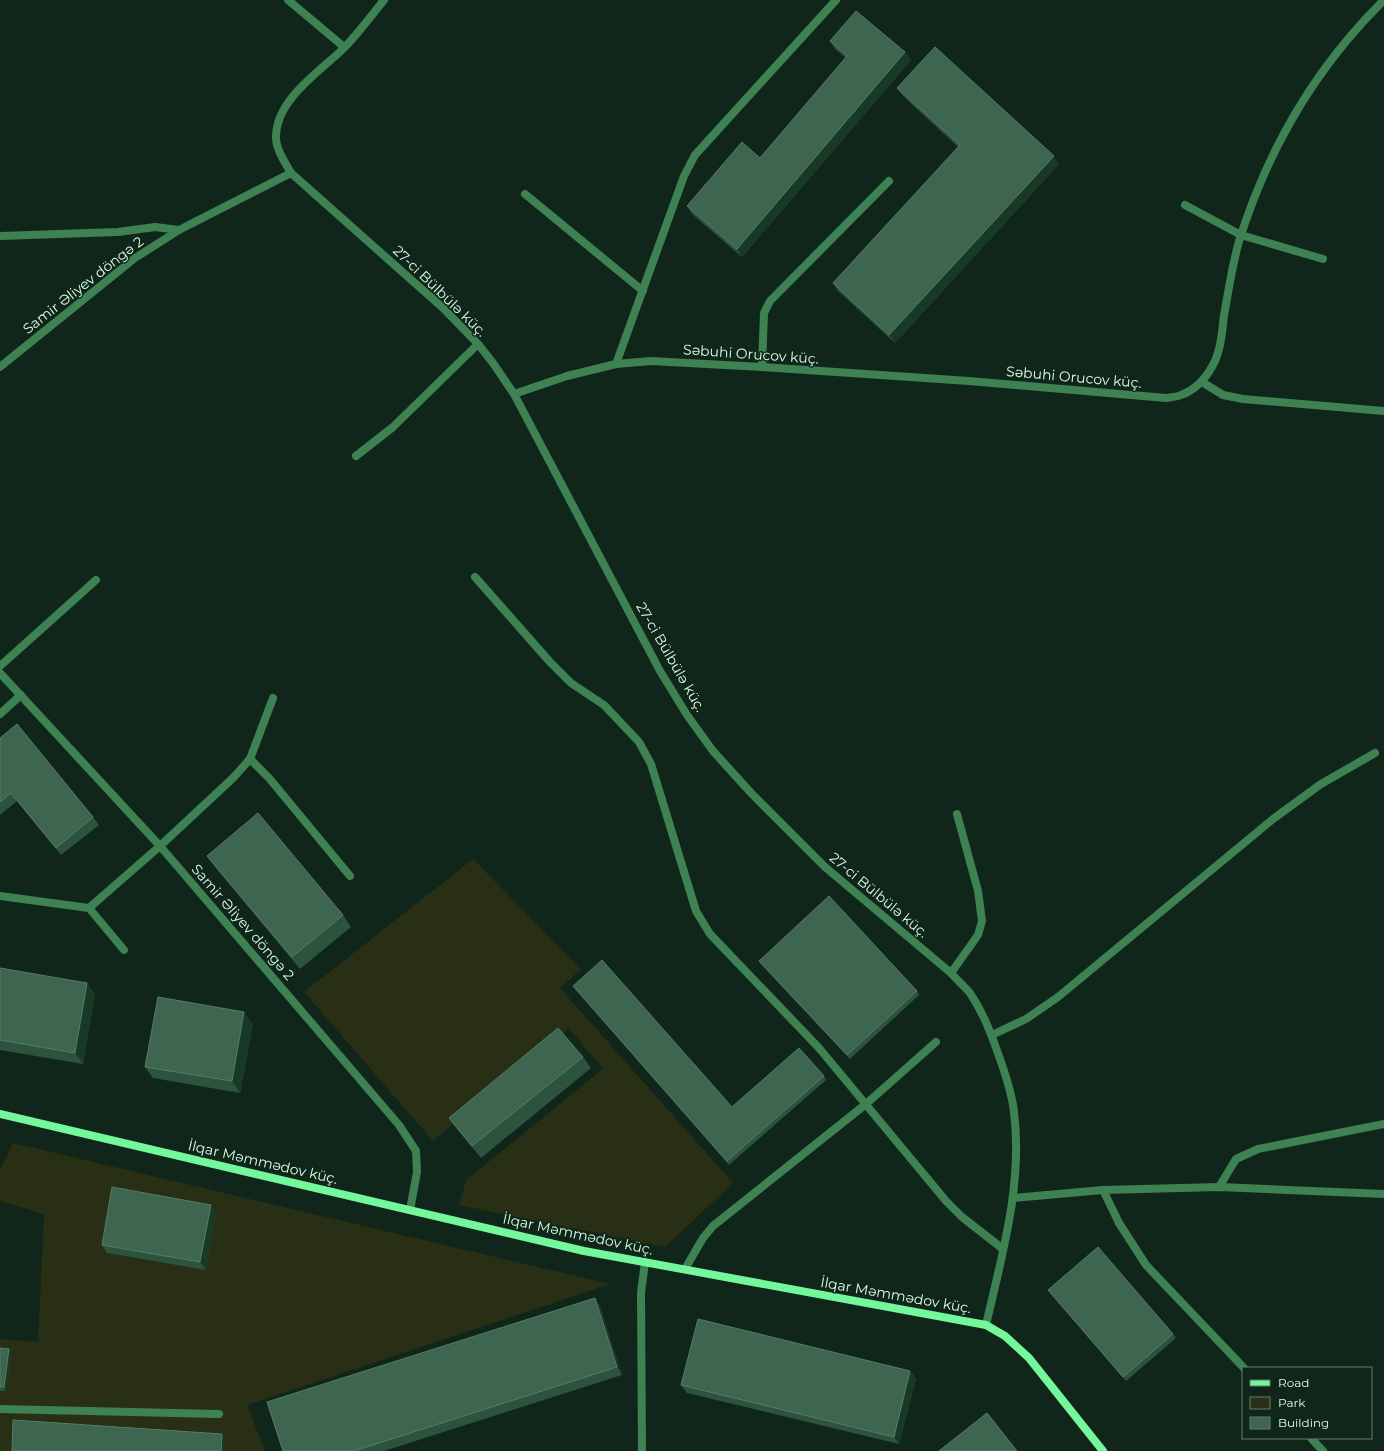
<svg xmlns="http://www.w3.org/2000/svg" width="1384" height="1451" viewBox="0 0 1384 1451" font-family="Montserrat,sans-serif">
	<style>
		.green { fill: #292f14 }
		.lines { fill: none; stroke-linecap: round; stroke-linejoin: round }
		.lane { stroke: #3e8253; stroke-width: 8 }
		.street { stroke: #3e8253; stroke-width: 8 }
		.secondary { stroke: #74f79a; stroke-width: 8 }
		.wall { fill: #2b533d }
		.shaded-wall { fill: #193927 }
		.building { fill: #3e654f; stroke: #567d67 }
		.labels { text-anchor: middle; stroke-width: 3; stroke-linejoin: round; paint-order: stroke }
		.street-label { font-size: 14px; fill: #d8fde6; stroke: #11261a }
	</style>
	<rect width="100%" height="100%" fill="#11261a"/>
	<g class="green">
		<path d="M473,859l108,110 -21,19 173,195 -68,64 -206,-42 7,-25 137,-111 -34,-41 -136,113 -129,-149z"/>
		<path d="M13,1143l597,141 -363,121 18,46h-265v-112l38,3 6,-128 -44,-13v-31z"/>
	</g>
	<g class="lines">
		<g class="lane">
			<path d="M1185,205l56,30"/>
			<path d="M0,236l118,-4 37,-5 24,3"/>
			<path d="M762,367l2,-54 6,-12 119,-120"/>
			<path d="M475,577l75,85 21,21 33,22 35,37 12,22 45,147 14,23 109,114 127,153 16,16 41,32"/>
			<path d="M250,759l19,19 81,98"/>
			<path d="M0,896l89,12 71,-62 73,-68 17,-19 23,-61"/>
			<path d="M89,908l35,42"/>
			<path d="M1219,1187l17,-28 22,-10 126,-25"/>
			<path d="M1103,1190l16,33 27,42 98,103"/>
			<path d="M1014,1198l89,-8 116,-3 165,7"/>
			<path d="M685,1269l18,-31 10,-12 153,-122 70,-62"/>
			<path d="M0,1409l219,5"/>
			<path d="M1311,1438l12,13"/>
			<path d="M642,1451l-1,-158 4,-31"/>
		</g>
		<g class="street">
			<path d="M288,0l56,47"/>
			<path d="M384,0c-13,16 -26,34 -41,49 -24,23 -67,51 -67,88 0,13 9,25 15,36l152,135 35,36 15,19 21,31 146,277 27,44 26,36 39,43 73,73 126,106c6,7 13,13 19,20 14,21 22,43 30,66 6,17 12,35 14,53 9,72 -12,143 -28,213"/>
			<path d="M525,194l118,97"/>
			<path d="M1241,235l82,24"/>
			<path d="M616,364l68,-188 11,-21 141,-155"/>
			<path d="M0,367l135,-109 44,-28 112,-57"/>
			<path d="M1202,382l21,13 20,4 141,12"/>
			<path d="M514,394l53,-18 49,-12 35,-3 111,6 207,14 197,17c5,-1 11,-1 15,-3 14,-5 25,-17 32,-30 8,-15 9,-33 11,-50 4,-21 7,-42 12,-62 4,-18 11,-35 17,-52 29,-75 73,-144 131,-201"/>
			<path d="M356,456l37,-29 85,-83"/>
			<path d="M0,666l96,-86"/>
			<path d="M0,673l160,173 239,279 17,26 1,21 -7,38"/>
			<path d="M0,714l21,-19"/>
			<path d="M951,973l27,-38 4,-14 -4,-30 -21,-77"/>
			<path d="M992,1035l34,-16 32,-22 215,-178 48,-35 54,-31"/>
		</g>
		<path class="secondary" d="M0,1114l584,137 402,74 19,11 24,22 74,93"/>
	</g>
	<g class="wall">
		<path d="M830,41l75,11 6,8 -169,197 -50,-43 -5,-8 73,-48 86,-100 -11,-9z"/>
		<path d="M897,88l162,76 -164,179 -57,-52 -5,-8 125,-136 -55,-51z"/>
		<path d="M0,738l93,79 6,8 -38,30 -44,-54 -17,14z"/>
		<path d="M207,856l136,59 8,12 -51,42 -85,-102z"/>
		<path d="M759,961l158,30 2,4 -69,64 -88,-94z"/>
		<path d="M0,968l87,15 8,12 -12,69 -83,-14z"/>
		<path d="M573,986l159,121 92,-31 2,4 -97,85 -153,-175z"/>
		<path d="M253,1024l-13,69 -87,-15 -8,-11z"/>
		<path d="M583,1057l8,11 -110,90 -24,-29 -8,-11z"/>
		<path d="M216,1213l-10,57 -99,-17 -5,-8z"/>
		<path d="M1048,1290l125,44 3,4 -50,43z"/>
		<path d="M600,1306l22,69 -238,76h-101z"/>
		<path d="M0,1348l9,1 2,4 -5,38h-6z"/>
		<path d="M910,1371l6,8 -17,65 -212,-51 -6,-8z"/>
	</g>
	<g class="shaded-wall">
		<path d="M905,52l6,8 -169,197 -5,-8z"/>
		<path d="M1054,156l5,8 -164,179 -6,-8z"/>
		<path d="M87,983l8,12 -12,69 -8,-11z"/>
		<path d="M244,1012l9,12 -13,69 -8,-12z"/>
		<path d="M211,1205l5,8 -10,57 -6,-8z"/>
		<path d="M595,1298l5,8 22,69 -5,-8z"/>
		<path d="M9,1349l2,4 -5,38 -2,-4z"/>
		<path d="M910,1371l6,8 -17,65 -5,-7z"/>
		<path d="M222,1434l3,4 -1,13h-3z"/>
	</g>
	<g class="building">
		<path d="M856,11l49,41 -168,197 -50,-43 55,-64 18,16 87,-102 -17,-15z"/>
		<path d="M935,47l119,109 -165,179 -56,-52 127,-138 -63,-57z"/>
		<path d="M17,724l76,93 -37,31 -45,-55 -11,9v-64z"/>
		<path d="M258,813l85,102 -51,42 -85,-101z"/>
		<path d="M829,896l88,95 -70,64 -88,-94z"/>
		<path d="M602,960l130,147 67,-59 25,28 -97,85 -154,-175z"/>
		<path d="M0,968l87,15 -12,70 -75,-13z"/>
		<path d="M158,997l86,15 -12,69 -87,-14z"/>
		<path d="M558,1028l25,29 -111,89 -23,-28z"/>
		<path d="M112,1187l99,18 -11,57 -98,-17z"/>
		<path d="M1098,1247l75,87 -50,43 -75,-87z"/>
		<path d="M595,1298l22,69 -263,84h-71l-16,-49z"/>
		<path d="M698,1319l212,52 -16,66 -213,-52z"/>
		<path d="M0,1348l9,1 -5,38h-4z"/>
		<path d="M987,1413l30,38h-78z"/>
		<path d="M13,1420l209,14 -1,17h-209z"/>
	</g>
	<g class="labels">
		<g class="street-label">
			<text transform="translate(83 285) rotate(-38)" y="5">Samir Əliyev döngə 2</text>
			<text transform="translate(440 291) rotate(44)" y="5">27-ci Bülbülə küç.</text>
			<text transform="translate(751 354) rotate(4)" y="5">Səbuhi Orucov küç.</text>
			<text transform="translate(1074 377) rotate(5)" y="5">Səbuhi Orucov küç.</text>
			<text transform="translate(671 657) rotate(60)" y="5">27-ci Bülbülə küç.</text>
			<text transform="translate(879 895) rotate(40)" y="5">27-ci Bülbülə küç.</text>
			<text transform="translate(243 922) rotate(49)" y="5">Samir Əliyev döngə 2</text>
			<text transform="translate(263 1162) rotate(13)" y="5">İlqar Məmmədov küç.</text>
			<text transform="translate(578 1234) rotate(12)" y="5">İlqar Məmmədov küç.</text>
			<text transform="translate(896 1295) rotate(10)" y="5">İlqar Məmmədov küç.</text>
		</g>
	</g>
	<rect x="1242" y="1367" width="130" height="72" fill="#11261a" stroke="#617c6c"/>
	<rect x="1250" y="1380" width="20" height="6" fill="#74f79a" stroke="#617c6c"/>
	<text x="1278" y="1387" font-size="12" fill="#d8fde6">Road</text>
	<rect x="1250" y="1397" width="20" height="12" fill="#292f14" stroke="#617c6c"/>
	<text x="1278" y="1407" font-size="12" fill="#d8fde6">Park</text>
	<rect x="1250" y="1417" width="20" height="12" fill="#3e654f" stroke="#617c6c"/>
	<text x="1278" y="1427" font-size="12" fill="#d8fde6">Building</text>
</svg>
